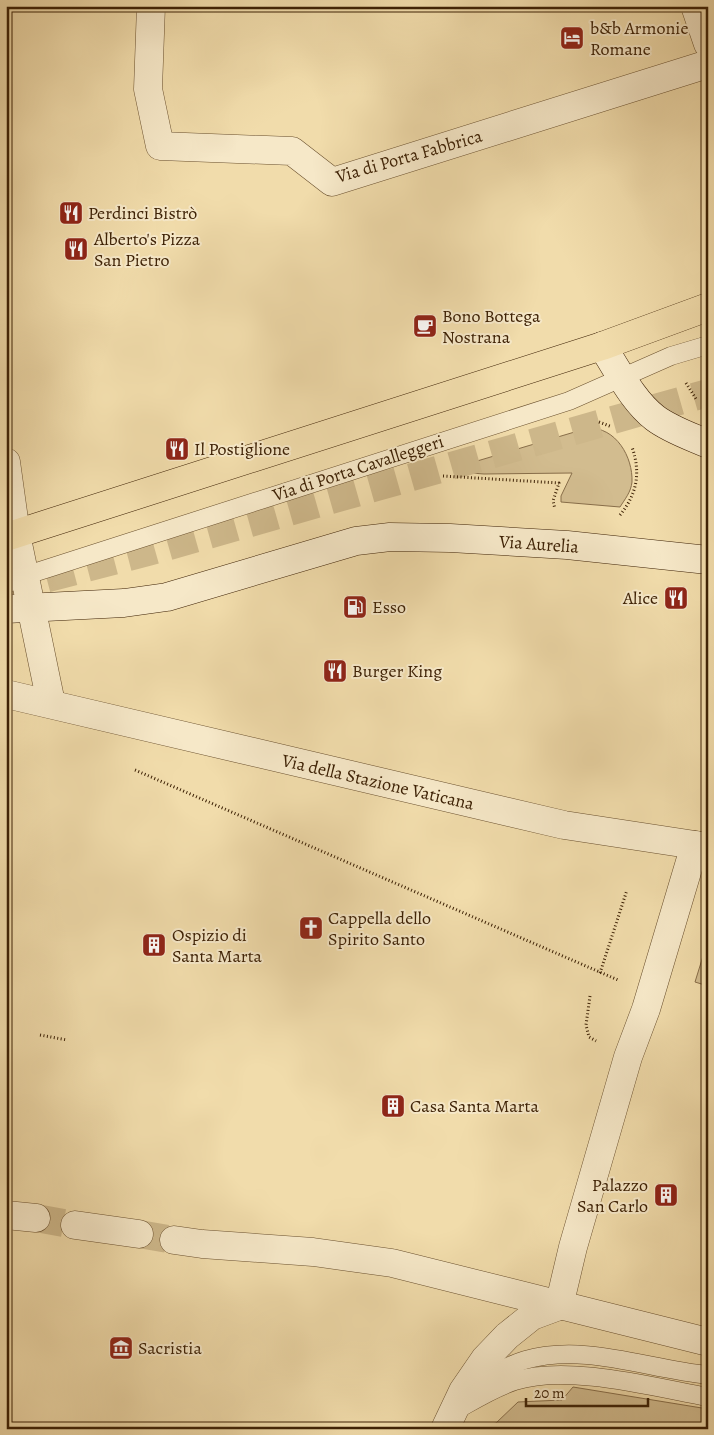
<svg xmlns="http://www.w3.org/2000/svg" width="714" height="1435" viewBox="0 0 714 1435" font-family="Alegreya,serif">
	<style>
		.green { fill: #d2bc8f; stroke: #886e4a }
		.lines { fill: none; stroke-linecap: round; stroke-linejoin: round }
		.street-tunnel { stroke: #cdb78a; stroke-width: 28; stroke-dasharray: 28 14; stroke-linecap: butt }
		.primary-tunnel { stroke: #cdb78a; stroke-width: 28; stroke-dasharray: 28 14; stroke-linecap: butt }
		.lane-casing { stroke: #6a502e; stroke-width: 19 }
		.street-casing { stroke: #6a502e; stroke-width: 29 }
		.secondary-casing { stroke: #3d2105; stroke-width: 29 }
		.primary-casing { stroke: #3d2105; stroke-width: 29 }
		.path { stroke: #3d2105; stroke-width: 3; stroke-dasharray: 1 2.5; stroke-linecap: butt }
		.lane { stroke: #f6e8c8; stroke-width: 18 }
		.street { stroke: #f6e8c8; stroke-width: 28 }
		.secondary { stroke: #f6e8c8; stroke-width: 28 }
		.primary { stroke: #f1dcab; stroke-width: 28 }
		.labels { text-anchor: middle; stroke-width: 4; stroke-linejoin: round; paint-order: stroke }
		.poi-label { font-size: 18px; fill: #3d2105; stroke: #f6e8c8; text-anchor: start }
		.street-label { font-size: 18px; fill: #3d2105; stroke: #f6e8c8 }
	</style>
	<rect width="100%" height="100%" fill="#f1dcab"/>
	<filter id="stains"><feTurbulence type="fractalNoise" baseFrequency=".004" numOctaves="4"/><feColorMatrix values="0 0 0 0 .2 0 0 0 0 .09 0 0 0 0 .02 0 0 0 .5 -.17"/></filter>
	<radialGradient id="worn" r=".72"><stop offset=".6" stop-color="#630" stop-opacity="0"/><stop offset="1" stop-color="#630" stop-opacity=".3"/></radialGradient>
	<g class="green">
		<path d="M588,428c28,-1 45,29 44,54 -1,10 -7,17 -12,25l-59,-5v-6l11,-23 -88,1 -26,-2 -1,-5z"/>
		<path d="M708,940v46l-13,-4z"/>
		<path d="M573,1387l135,22v20h-234l22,-6 22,-21 44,-2z"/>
	</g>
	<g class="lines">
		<g class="street-tunnel">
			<path d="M36,1218l39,7"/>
			<path d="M139,1234l35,6"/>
		</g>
		<path class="primary-tunnel" d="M6,589l142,-37 560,-159"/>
		<defs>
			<g id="lane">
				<path d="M6,584l18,-8 545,-175 102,-45 37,-11"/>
				<path d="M469,1388c18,-10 36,-22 56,-28 60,-17 122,9 183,15"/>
				<path d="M453,1412c20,-11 40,-24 62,-31 52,-17 138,6 193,16"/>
			</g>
			<g id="street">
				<path d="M151,6l-3,83 12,57 132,5 40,31 376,-118"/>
				<path d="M695,6l13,38"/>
				<path d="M6,462l10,72 35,169"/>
				<path d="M6,694l558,131 144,22"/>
				<path d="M6,1215l30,3"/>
				<path d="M75,1225l64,9"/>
				<path d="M174,1240l28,4 111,8 79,11 316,79"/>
				<path d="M559,1306l14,-59 55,-190 18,-48 49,-164"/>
				<path d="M445,1429l18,-38 22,-32 22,-23 25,-20 27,-10"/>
			</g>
			<g id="secondary">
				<path d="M602,346c16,24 30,54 53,72 16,12 35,18 53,26"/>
				<path d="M6,609l118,-6 43,-6 189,-56 34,-4 60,1 117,7 141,15"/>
			</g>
			<path id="primary" d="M6,537l596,-191 106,-39"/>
		</defs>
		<use href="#lane" class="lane-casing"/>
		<use href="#street" class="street-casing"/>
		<use href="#secondary" class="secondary-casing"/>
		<use href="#primary" class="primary-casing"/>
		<g class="path">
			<path d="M686,383l10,16"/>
			<path d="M599,422l13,5"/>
			<path d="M443,476l116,7 -6,18 2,8"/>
			<path d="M620,515c17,-21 21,-42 12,-68"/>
			<path d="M135,770l483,210"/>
			<path d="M600,973l27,-83"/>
			<path d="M590,996l-4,29 3,12 7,4"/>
			<path d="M40,1035l27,5"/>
		</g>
		<use href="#lane" class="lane"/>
		<use href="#street" class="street"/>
		<use href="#secondary" class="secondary"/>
		<use href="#primary" class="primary"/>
	</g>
	<defs>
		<symbol id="hotel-square" viewBox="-11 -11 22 22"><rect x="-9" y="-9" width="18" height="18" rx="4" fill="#8f2418" stroke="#f6e8c8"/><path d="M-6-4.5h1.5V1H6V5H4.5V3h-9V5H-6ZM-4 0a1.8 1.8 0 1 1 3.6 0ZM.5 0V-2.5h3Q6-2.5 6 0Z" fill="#fff"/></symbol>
		<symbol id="restaurant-square" viewBox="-11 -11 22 22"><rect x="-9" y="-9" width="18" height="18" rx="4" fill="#8f2418" stroke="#f6e8c8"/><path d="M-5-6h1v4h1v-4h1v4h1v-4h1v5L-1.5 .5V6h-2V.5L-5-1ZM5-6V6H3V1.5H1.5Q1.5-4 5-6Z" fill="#fff"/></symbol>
		<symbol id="cafe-square" viewBox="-11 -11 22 22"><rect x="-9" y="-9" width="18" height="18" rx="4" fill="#8f2418" stroke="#f6e8c8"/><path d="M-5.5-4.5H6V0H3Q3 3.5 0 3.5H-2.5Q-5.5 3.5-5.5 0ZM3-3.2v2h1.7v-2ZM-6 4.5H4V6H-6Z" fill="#fff"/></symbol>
		<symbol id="fuel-square" viewBox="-11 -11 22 22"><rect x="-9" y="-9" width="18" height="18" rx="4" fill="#8f2418" stroke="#f6e8c8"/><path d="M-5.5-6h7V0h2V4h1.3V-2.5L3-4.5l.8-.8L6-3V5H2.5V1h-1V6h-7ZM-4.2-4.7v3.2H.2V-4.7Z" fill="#fff"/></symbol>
		<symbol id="church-square" viewBox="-11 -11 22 22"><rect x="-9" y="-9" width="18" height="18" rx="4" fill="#8f2418" stroke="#f6e8c8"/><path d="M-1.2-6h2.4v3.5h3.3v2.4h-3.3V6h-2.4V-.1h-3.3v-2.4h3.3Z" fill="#fff"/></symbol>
		<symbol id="building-square" viewBox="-11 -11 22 22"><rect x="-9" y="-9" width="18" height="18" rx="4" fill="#8f2418" stroke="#f6e8c8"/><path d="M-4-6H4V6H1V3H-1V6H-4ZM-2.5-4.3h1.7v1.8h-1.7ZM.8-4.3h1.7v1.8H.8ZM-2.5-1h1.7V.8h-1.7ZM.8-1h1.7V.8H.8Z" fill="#fff"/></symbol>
		<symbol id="museum-square" viewBox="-11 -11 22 22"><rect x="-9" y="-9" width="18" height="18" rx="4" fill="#8f2418" stroke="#f6e8c8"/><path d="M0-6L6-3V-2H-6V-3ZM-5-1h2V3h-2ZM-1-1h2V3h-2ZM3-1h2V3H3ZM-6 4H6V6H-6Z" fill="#fff"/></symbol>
	</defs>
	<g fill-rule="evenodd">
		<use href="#hotel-square" x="558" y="24" width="28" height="28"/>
		<use href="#restaurant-square" x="57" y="199" width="28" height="28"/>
		<use href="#restaurant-square" x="62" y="235" width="28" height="28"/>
		<use href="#cafe-square" x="411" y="312" width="28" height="28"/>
		<use href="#restaurant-square" x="163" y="435" width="28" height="28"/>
		<use href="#restaurant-square" x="662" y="584" width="28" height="28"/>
		<use href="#fuel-square" x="341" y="593" width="28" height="28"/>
		<use href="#restaurant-square" x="321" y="657" width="28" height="28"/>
		<use href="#church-square" x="297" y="914" width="28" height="28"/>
		<use href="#building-square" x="140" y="931" width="28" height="28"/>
		<use href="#building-square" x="379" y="1092" width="28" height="28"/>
		<use href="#building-square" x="652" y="1181" width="28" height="28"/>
		<use href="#museum-square" x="107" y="1334" width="28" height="28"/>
	</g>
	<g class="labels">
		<g class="poi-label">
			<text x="590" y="34">b&amp;b Armonie<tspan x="590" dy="21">Romane</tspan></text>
			<text x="88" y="219">Perdinci Bistrò</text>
			<text x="94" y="245">Alberto's Pizza<tspan x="94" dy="21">San Pietro</tspan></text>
			<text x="442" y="322">Bono Bottega<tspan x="442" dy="21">Nostrana</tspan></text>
			<text x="194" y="455">Il Postiglione</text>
			<text x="658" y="604" text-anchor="end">Alice</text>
			<text x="372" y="613">Esso</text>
			<text x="352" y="677">Burger King</text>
			<text x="328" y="924">Cappella dello<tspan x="328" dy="21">Spirito Santo</tspan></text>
			<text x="172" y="941">Ospizio di<tspan x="172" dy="21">Santa Marta</tspan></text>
			<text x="410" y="1112">Casa Santa Marta</text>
			<text x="648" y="1191" text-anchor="end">Palazzo<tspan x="648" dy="21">San Carlo</tspan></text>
			<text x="138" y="1354">Sacristia</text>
		</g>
		<g class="street-label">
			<text transform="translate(409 156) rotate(-16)" y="6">Via di Porta Fabbrica</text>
			<text transform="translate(358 468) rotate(-18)" y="6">Via di Porta Cavalleggeri</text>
			<text transform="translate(539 544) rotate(4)" y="6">Via Aurelia</text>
			<text transform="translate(378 782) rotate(13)" y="6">Via della Stazione Vaticana</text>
		</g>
	</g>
	<rect width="714" height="1435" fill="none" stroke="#f1dcab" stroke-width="25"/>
	<rect x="8" y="8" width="699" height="1420" fill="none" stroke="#3d2105" stroke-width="2.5"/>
	<rect x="12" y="12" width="689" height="1410" fill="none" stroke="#3d2105"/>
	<path d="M526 1398v8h122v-8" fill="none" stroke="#3d2105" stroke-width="2.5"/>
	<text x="534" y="1398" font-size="15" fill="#3d2105" stroke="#f6e8c8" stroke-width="4" paint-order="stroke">20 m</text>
	<rect width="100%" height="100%" filter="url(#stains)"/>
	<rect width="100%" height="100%" fill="url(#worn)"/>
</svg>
